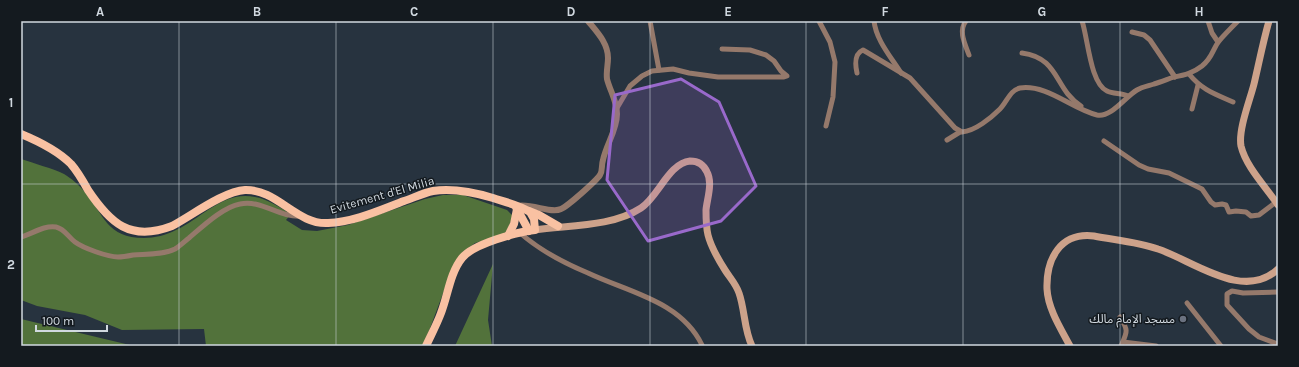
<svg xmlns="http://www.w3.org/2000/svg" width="1299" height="367" viewBox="0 0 1299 367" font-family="Karla,'Noto Sans Arabic',sans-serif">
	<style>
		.forest { fill: #52723b }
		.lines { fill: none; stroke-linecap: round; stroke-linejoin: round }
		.minor { stroke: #95796b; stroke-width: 5 }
		.tertiary { stroke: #95796b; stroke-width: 6 }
		.secondary { stroke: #cda28a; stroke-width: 7 }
		.primary { stroke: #f9c1a2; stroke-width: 8 }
		.marked { fill: #9969cb; fill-opacity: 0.2; stroke: #9969cb; stroke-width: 3; stroke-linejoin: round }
		.grid { fill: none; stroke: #d1d9e0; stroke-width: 1; stroke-opacity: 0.55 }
		.worship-dot { fill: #6b7280; stroke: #141a1f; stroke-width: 1.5 }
		.labels { text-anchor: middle; stroke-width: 3; stroke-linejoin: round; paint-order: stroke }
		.street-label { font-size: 12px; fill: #d1d9e0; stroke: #141a1f }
		.poi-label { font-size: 12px; fill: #d1d9e0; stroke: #141a1f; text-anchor: end }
		.neatline { fill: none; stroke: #d1d9e0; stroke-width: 1.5 }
		.grid-label { font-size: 13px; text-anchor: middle; font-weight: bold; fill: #d1d9e0 }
	</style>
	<rect width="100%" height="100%" fill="#27333f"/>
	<g class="forest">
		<path d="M21,159c12,4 33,10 43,15 7,4 16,12 21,18 19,23 22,46 59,46 10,0 23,-3 32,-8 26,-12 48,-40 79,-33 13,2 25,11 36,17l-5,6 16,10 15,1 31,-6 77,-26 18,-4h20l44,15 6,6 -6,15 -5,4 -27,8 -12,9 -11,17 -23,62 -7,15h-216l-2,-17 -82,1 -37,-15 -48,-9 -16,-6z"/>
		<path d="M493,264l-5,56 4,26h-37z"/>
		<path d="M21,319l113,27h-113z"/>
	</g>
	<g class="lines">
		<g class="minor">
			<path d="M650,21l9,49"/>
			<path d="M819,21l11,21 5,20 -2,35 -7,29"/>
			<path d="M874,21c2,19 17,36 27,52"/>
			<path d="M966,21c-8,10 -1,23 3,34"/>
			<path d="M1082,21c6,17 8,62 25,70 6,3 15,2 21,5"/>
			<path d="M1208,21l4,12 6,9"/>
			<path d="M1132,32l12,3 6,5 25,37"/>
			<path d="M1022,53c38,5 32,36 59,53"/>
			<path d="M857,73c-2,-9 -3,-19 6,-23l47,28 45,50 7,4c13,-1 29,-14 38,-23 7,-7 10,-19 20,-21 27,-4 52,21 77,27 14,3 28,-18 40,-25 5,-3 11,-4 17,-6 7,-2 14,-5 20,-7 11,-2 19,-4 28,-11 11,-9 10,-16 17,-25 6,-7 13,-14 19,-20"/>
			<path d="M1189,74c13,16 26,20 44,28"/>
			<path d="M617,108l13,-22 12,-10 10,-5 21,-2 16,4 29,4h66l3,-1 -6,-5 -7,-10 -8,-6 -16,-5 -28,-1"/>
			<path d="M1192,109l6,-24"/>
			<path d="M947,140l13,-8"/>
			<path d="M1104,141l35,24 9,4 21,4 33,16 9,13 4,3 7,-1 4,1 3,7 7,-1 10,1 5,4 8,-1 17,-13"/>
			<path d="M519,232c20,18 45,31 69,41 40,19 93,28 114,72"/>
			<path d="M21,237c11,-3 23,-12 35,-10 9,2 12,10 19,15 8,6 33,15 43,15 5,0 10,-1 15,-2 13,-1 30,0 42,-6 5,-3 10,-8 14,-11 13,-11 34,-31 51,-34 21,-5 39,14 62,12"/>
			<path d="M1278,292l-35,1 -11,-2 -5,3v11l22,24 10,8 19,7"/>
			<path d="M1187,303l34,43"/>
			<path d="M1120,317c9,14 7,15 1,29"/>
			<path d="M1123,342l33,4"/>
		</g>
		<path class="tertiary" d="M517,206c15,-3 34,8 44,3 7,-3 35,-28 39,-34 3,-5 1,-9 3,-15 3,-15 14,-30 14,-46 0,-13 -7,-23 -10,-35 -1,-7 1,-14 1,-21 0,-15 -11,-26 -20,-37"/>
		<g class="secondary">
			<path d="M1269,21c-6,21 -10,42 -15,63 -4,16 -16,46 -13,62 5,21 25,41 37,59"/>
			<path d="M535,230c34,-5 77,-3 106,-22 17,-11 28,-45 49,-47 8,0 14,4 17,11 6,11 0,27 -1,38 0,8 0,17 2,25 3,12 10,24 17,35 5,8 11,14 14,23 6,17 5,37 13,53"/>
			<path d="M1070,346c-9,-17 -22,-37 -23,-57 -1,-31 14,-57 47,-53 21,4 44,6 64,13 34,11 86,53 120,20"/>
		</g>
		<g class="primary">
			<path d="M21,134c17,7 37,17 50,30 7,8 12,17 17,26 22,33 42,52 84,36 19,-10 52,-35 73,-36 32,-1 52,35 83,33 26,-1 52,-13 76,-22 9,-3 19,-8 29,-10 20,-3 40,1 60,7 12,4 26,7 37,14l4,7 1,11c-18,2 -62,14 -73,28 -12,15 -14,37 -21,55 -4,11 -10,22 -15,33"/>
			<path d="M516,207l13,24"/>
			<path d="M529,211l10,4 19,11"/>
			<path d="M508,236l6,-12 3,-15"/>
		</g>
	</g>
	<path class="marked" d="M681,79l38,23 37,84 -35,35 -73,20 -41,-61 8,-85z"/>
	<path class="grid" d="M179,21v325M336,21v325M493,21v325M650,21v325M806,21v325M963,21v325M1120,21v325M21,184h1257"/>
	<circle class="worship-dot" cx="1183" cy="319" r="4"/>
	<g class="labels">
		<g class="street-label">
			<text transform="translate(382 195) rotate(-16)" y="4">Evitement d'El Milia</text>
		</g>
		<g class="poi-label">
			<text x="1175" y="323">مسجد الإمام مالك</text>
		</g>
	</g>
	<rect width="1299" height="367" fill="none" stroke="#141a1f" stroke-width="44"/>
	<path d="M36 325v6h71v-6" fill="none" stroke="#d1d9e0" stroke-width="2"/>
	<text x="42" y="325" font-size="12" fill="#d1d9e0" stroke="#141a1f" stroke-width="3" paint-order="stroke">100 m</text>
	<rect x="22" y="22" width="1255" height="323" class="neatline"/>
	<g class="grid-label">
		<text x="100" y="16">A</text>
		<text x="257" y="16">B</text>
		<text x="414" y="16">C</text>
		<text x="571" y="16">D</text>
		<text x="728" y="16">E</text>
		<text x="885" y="16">F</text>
		<text x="1042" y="16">G</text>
		<text x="1199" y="16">H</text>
		<text x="11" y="107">1</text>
		<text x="11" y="269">2</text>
	</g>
</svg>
